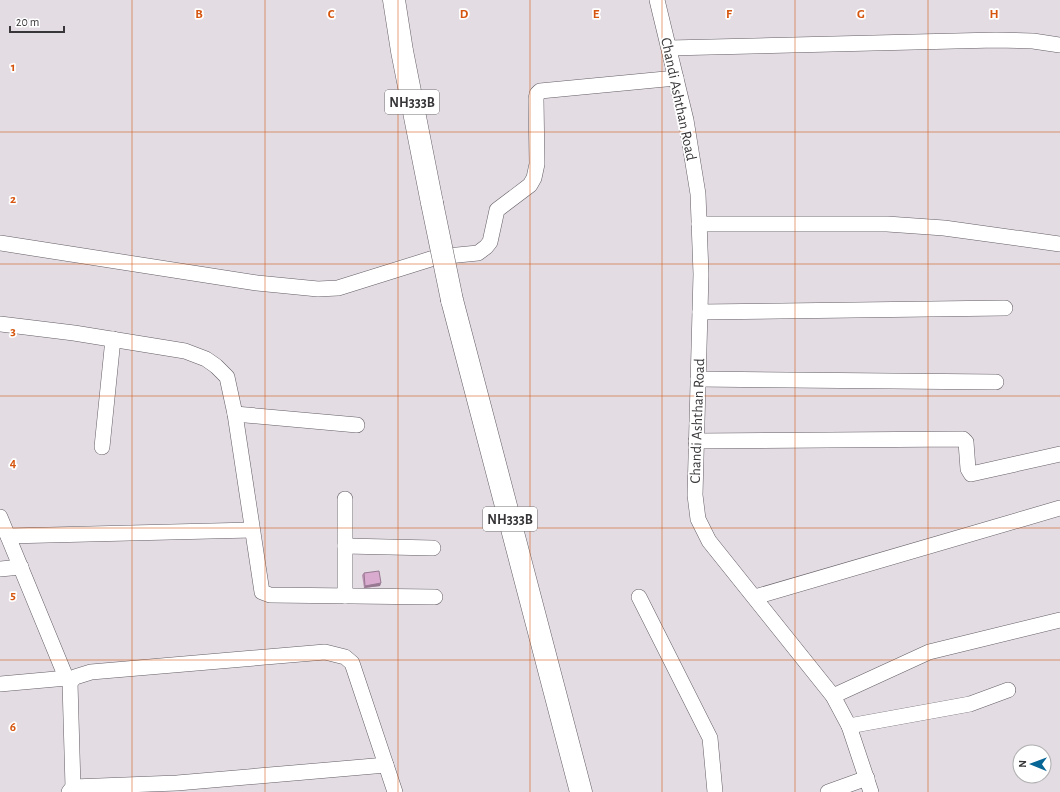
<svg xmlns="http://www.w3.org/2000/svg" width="1060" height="792" viewBox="0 0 1060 792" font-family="'Alegreya Sans',sans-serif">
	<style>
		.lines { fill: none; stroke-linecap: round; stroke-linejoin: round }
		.minor-casing { stroke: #645e65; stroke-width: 16 }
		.trunk-casing { stroke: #645e65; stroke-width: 23 }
		.minor { stroke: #fff; stroke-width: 15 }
		.trunk { stroke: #fff; stroke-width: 22 }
		.trunk-bridge-casing { stroke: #645e65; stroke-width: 23; stroke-linecap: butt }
		.trunk-bridge { stroke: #fff; stroke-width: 22 }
		.wall { fill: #ba93b2 }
		.shaded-wall { fill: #977891 }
		.building { fill: #d8abcf; stroke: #977891 }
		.grid { fill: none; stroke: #d65610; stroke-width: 1; stroke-opacity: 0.55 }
		.labels { text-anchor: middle; stroke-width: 3.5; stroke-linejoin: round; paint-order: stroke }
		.shield { fill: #fff; stroke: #747274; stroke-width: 1 }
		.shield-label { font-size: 14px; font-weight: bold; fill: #383639 }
		.street-label { font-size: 15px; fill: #383639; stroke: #fff }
		.grid-label { font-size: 13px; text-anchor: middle; font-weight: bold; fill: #d65610; stroke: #fff; stroke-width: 3.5; stroke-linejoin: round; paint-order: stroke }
	</style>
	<rect width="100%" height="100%" fill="#e3dce3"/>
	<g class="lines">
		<defs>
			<g id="minor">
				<path d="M657,0l29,120 12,74 3,80 -6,221 3,24 11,22 124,155 16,30 22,66"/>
				<path d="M669,48l327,-8 37,1 27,4"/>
				<path d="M699,224h188l57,4 116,16"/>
				<path d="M0,243l257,40 61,6 20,-1 99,-31 41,-4 8,-6 4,-5 7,-32 33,-25 4,-7 3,-14 -1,-65 1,-5 3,-3 136,-13"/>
				<path d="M700,312l305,-4"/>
				<path d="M0,324l74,9 111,18 21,8 10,7 11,11 8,37 27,178 8,3 165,2"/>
				<path d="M698,379l298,3"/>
				<path d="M235,414l122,11"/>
				<path d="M696,441l267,-2 3,3 2,27 3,5 89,-20"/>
				<path d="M102,447l11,-108"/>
				<path d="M0,517l65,158 5,8"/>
				<path d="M8,536l244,-6"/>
				<path d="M345,546l88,2"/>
				<path d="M0,569l21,-2"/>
				<path d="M345,596v-97"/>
				<path d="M639,597l71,141 5,54"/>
				<path d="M755,597l305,-89"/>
				<path d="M0,684l67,-6"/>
				<path d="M833,696l96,-44 131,-32"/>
				<path d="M849,726l121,-22 38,-14"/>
				<path d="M73,787l104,-4 209,-18"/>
				<path d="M69,792l4,-5 -3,-104 5,-6 16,-5 234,-20 20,5 7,6 43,129"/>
				<path d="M828,792l39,-14"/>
			</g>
			<g id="trunk">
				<path d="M394,0l8,51 30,152"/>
				<path d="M452,300l129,492"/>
			</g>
		</defs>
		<use href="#minor" class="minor-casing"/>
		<use href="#trunk" class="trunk-casing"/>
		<use href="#minor" class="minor"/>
		<use href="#trunk" class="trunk"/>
		<defs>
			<path id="trunk-bridge" d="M432,203l20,97"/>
		</defs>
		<use href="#trunk-bridge" class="trunk-bridge-casing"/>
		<use href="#trunk-bridge" class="trunk-bridge"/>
	</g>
	<path class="wall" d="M364,573l17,10 -1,3 -16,2 -2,-13z"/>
	<path class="shaded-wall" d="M381,583l-1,3 -16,2 1,-2z"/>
	<path class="building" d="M379,571l2,12 -16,3 -1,-13z"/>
	<path class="grid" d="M132,0v792M265,0v792M398,0v792M530,0v792M662,0v792M795,0v792M928,0v792M0,132h1060M0,264h1060M0,396h1060M0,528h1060M0,660h1060"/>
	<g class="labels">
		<g class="shield">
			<rect x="385" y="90" width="54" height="24" rx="3"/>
			<rect x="483" y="507" width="54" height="24" rx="3"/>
		</g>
		<g class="shield-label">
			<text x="412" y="107">NH333B</text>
			<text x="510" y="524">NH333B</text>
		</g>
		<g class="street-label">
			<text transform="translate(679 99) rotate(78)" y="5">Chandi Ashthan Road</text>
			<text transform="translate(697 421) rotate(-88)" y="5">Chandi Ashthan Road</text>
		</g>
	</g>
	<g class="grid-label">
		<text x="199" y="18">B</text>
		<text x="331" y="18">C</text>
		<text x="464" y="18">D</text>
		<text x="596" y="18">E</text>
		<text x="729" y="18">F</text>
		<text x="861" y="18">G</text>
		<text x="994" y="18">H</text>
		<text x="13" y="71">1</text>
		<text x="13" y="203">2</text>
		<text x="13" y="335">3</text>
		<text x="13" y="467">4</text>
		<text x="13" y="599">5</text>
		<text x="13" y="731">6</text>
	</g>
	<g transform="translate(1032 764) rotate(271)"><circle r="19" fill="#ffffff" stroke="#afafb0"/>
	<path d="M0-3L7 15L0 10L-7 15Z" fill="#086696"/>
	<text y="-6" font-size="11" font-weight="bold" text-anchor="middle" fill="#383639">N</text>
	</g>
	<path d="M10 26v6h54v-6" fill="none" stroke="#383639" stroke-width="2"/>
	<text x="16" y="26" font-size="12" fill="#383639" stroke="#ffffff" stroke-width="3" paint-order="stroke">20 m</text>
</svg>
